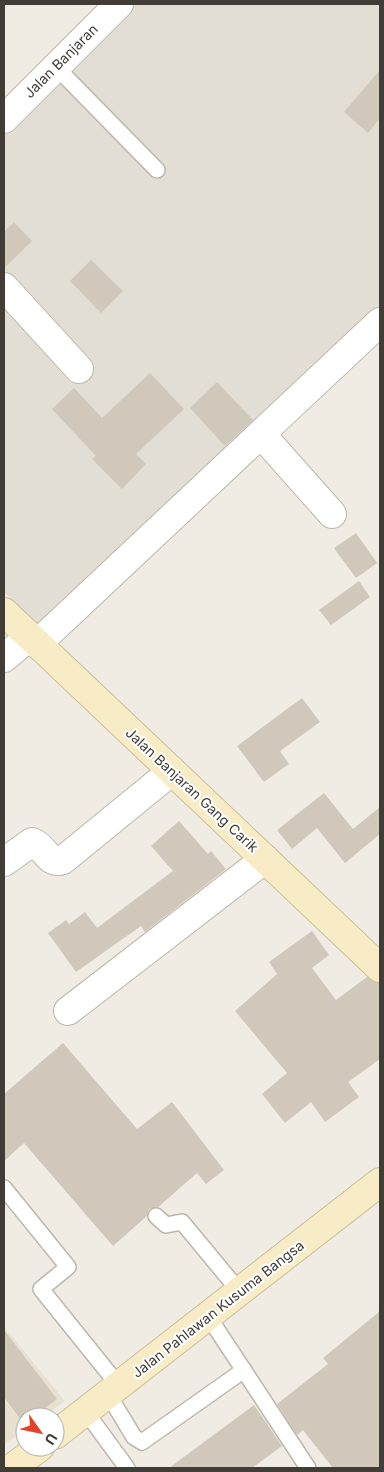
<svg xmlns="http://www.w3.org/2000/svg" width="384" height="1472" viewBox="0 0 384 1472" font-family="Inter,sans-serif">
	<style>
		.residential { fill: #e3ded3 }
		.education { fill: #e8e1cf }
		.building { fill: #d0c8bb }
		.lines { fill: none; stroke-linecap: round; stroke-linejoin: round }
		.lane-casing { stroke: #bdb7ab; stroke-width: 18 }
		.street-casing { stroke: #bdb7ab; stroke-width: 30 }
		.secondary-casing { stroke: #cbbe98; stroke-width: 30 }
		.lane { stroke: #fff; stroke-width: 15 }
		.street { stroke: #fff; stroke-width: 28 }
		.secondary { stroke: #f8ecc6; stroke-width: 28 }
		.labels { text-anchor: middle; stroke-width: 4; stroke-linejoin: round; paint-order: stroke }
		.street-label { font-size: 14px; fill: #413c35; stroke: #fff }
	</style>
	<rect width="100%" height="100%" fill="#f0ece4"/>
	<path class="residential" d="M136,4h244v304l-341,318 -35,-34v-457z"/>
	<path class="education" d="M4,1327l61,74 -22,16h-18v13l-21,15z"/>
	<g class="building">
		<path d="M380,70v48l-12,15 -24,-21z"/>
		<path d="M14,222l18,19 -28,27v-36z"/>
		<path d="M91,260l32,31 -22,22 -31,-32z"/>
		<path d="M150,373l34,36 -48,45 10,10 -24,25 -30,-30 4,-3 -44,-47 22,-21 28,30z"/>
		<path d="M217,382l36,38 -28,26 -35,-38z"/>
		<path d="M356,533l21,30 -21,15 -22,-30z"/>
		<path d="M359,581l11,16 -39,28 -12,-15z"/>
		<path d="M302,698l18,24 -40,29 9,13 -25,18 -27,-36z"/>
		<path d="M324,793l29,36 27,-22v27l-35,29 -28,-35 -25,21 -15,-19z"/>
		<path d="M179,821l29,33 3,-3 15,18 -81,63 -4,-6 -65,46 -28,-39 18,-13 3,4 16,-12 12,16 76,-57 -22,-25z"/>
		<path d="M312,931l17,24 -17,13 24,32 31,-23 13,6v76l-32,23 11,15 -34,25 -14,-20 -26,21 -23,-29 25,-21 -52,-62 42,-37 -8,-12z"/>
		<path d="M63,1043l74,86 35,-27 52,68 -18,14 -9,-11 -39,34 -9,2 -2,7 -34,30 -89,-103 -20,18v-67z"/>
		<path d="M380,1311v157h-47l-30,-38 -6,5 -20,-31 51,-40 -5,-6z"/>
		<path d="M4,1330l53,69 -24,18h-8l-1,7 -20,-27z"/>
		<path d="M254,1405l28,41 -30,22h-83z"/>
	</g>
	<g class="lines">
		<defs>
			<g id="lane">
				<path d="M56,67l101,103"/>
				<path d="M4,1188l64,79 -27,22 78,97"/>
				<path d="M156,1216l10,9 16,-3 58,70"/>
				<path d="M208,1316l100,152"/>
				<path d="M108,1394l26,43 8,5 102,-72"/>
				<path d="M86,1412l41,56"/>
			</g>
			<g id="street">
				<path d="M4,119l115,-115"/>
				<path d="M4,287l75,82"/>
				<path d="M261,434l71,80"/>
				<path d="M37,644l343,-322"/>
				<path d="M4,658l25,-21"/>
				<path d="M4,862l28,-20c13,4 16,24 31,18l109,-89"/>
				<path d="M68,1011l197,-152"/>
			</g>
			<g id="secondary">
				<path d="M4,612l376,356"/>
				<path d="M55,1435l325,-253"/>
				<path d="M12,1468l28,-21"/>
			</g>
		</defs>
		<use href="#lane" class="lane-casing"/>
		<use href="#street" class="street-casing"/>
		<use href="#secondary" class="secondary-casing"/>
		<use href="#lane" class="lane"/>
		<use href="#street" class="street"/>
		<use href="#secondary" class="secondary"/>
	</g>
	<g class="labels">
		<g class="street-label">
			<text transform="translate(61 61) rotate(-45)" y="5">Jalan Banjaran</text>
			<text transform="translate(192 790) rotate(43)" y="5">Jalan Banjaran Gang Carik</text>
			<text transform="translate(218 1309) rotate(-38)" y="5">Jalan Pahlawan Kusuma Bangsa</text>
		</g>
	</g>
	<rect width="384" height="1472" fill="none" stroke="#413c35" stroke-width="10"/>
	<g transform="translate(40 1432) rotate(123)"><circle r="24" fill="#ffffff" stroke="#b3b1ae"/>
	<path d="M0-4L9 19L0 12L-9 19Z" fill="#e34328"/>
	<text y="-8" font-size="14" font-weight="bold" text-anchor="middle" fill="#413c35">U</text>
	</g>
</svg>
